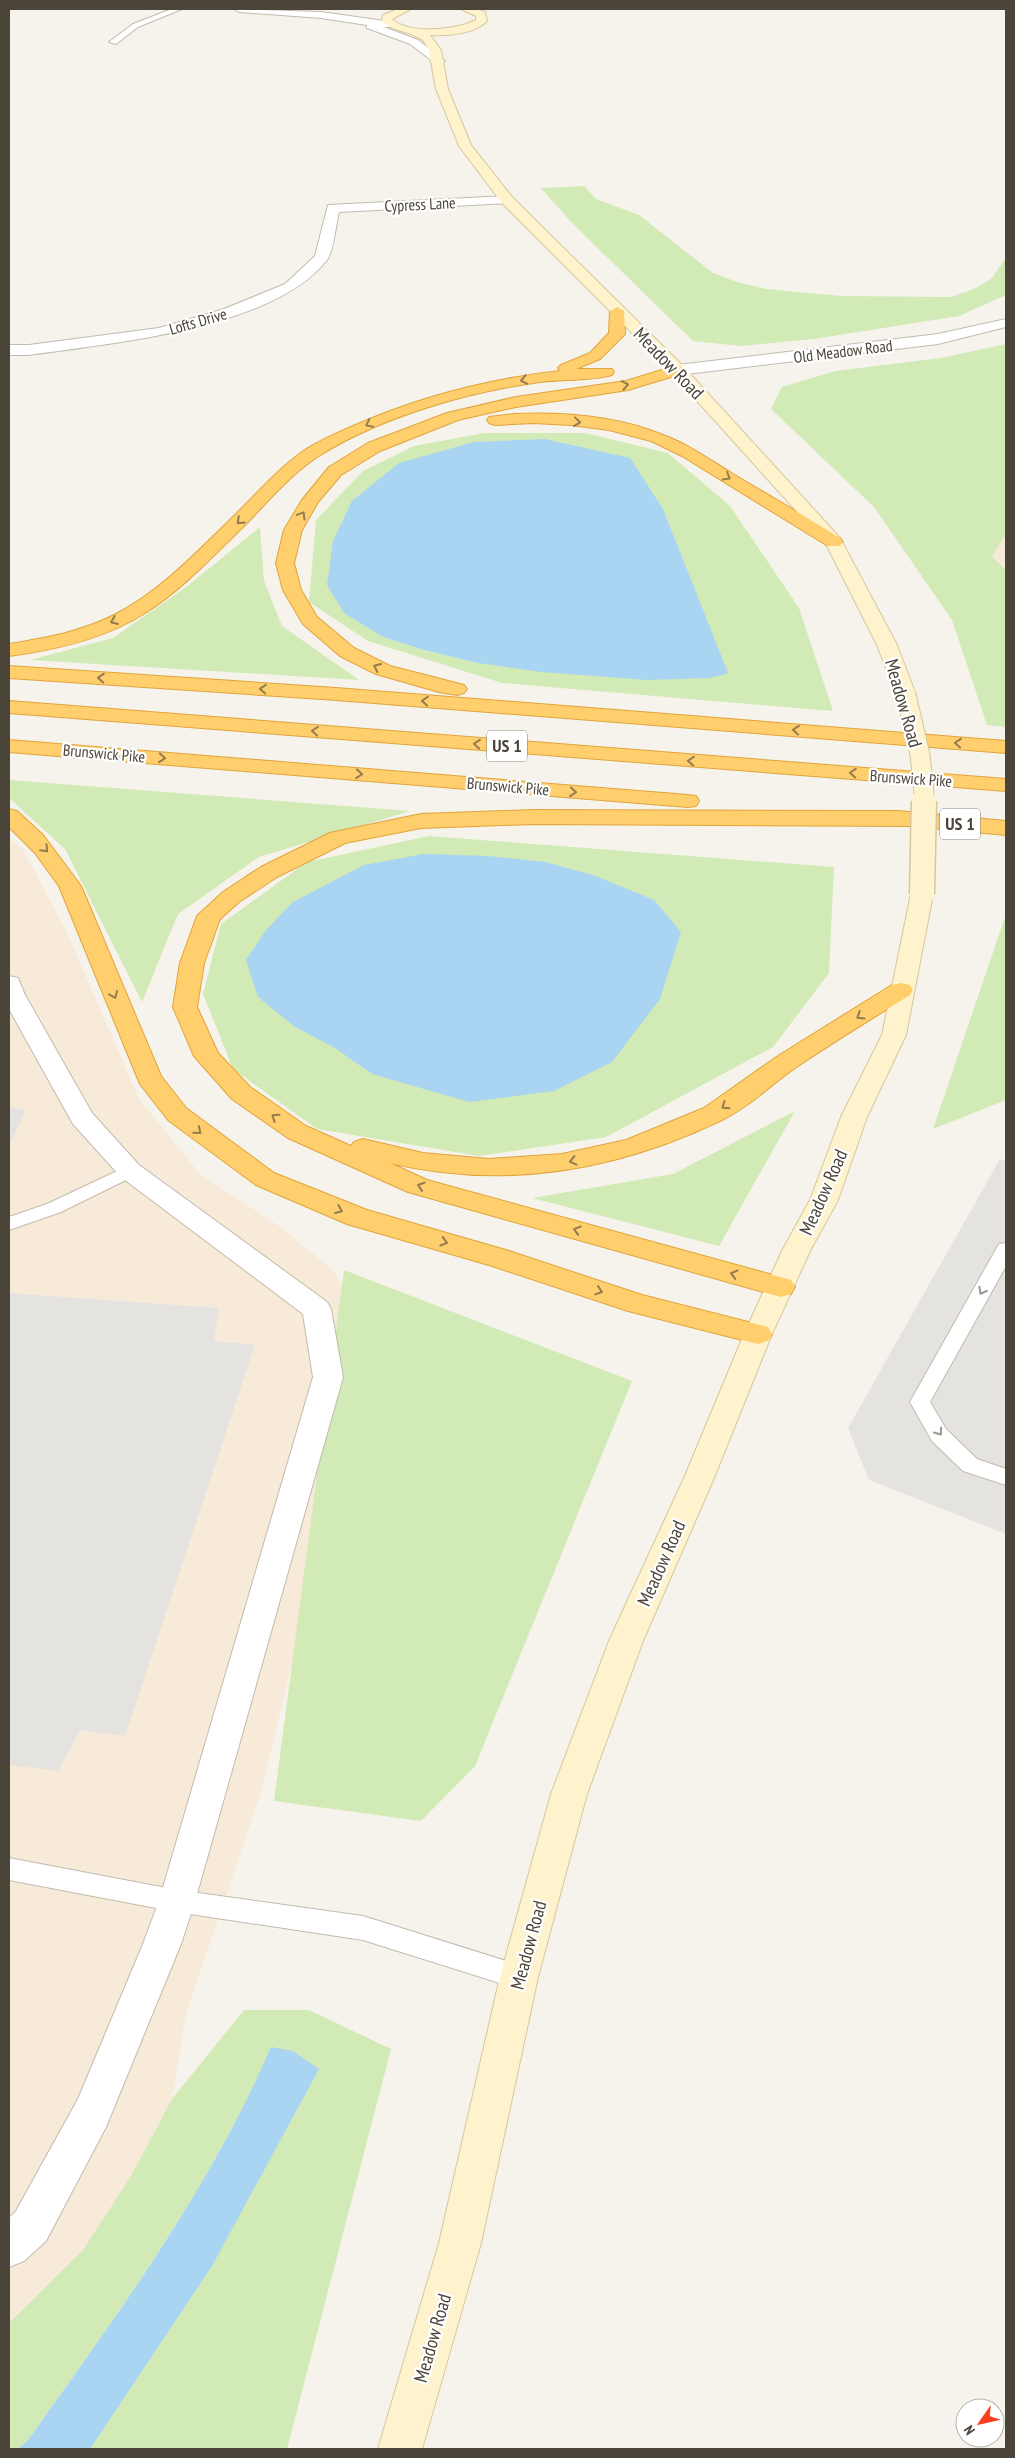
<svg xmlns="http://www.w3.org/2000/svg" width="1015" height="2458" viewBox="0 0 1015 2458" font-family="'PT Sans Narrow',sans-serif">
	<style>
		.commercial { fill: #f7ead8 }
		.green { fill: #d2eab5; fill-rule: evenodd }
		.parking { fill: #e5e3e0 }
		.water { fill: #a9d4f2 }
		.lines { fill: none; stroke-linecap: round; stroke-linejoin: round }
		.lane-casing { stroke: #c2bbae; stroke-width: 2 }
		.street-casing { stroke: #c2bbae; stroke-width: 2 }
		.secondary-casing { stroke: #d6c79b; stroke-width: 2 }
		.highway-casing { stroke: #e0a43c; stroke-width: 2 }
		.lane { fill: #fff; fill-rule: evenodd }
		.street { fill: #fff; fill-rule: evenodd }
		.secondary { fill: #fff3cd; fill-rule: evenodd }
		.highway { fill: #ffcf6e; fill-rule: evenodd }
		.secondary-bridge-far1-casing { stroke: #d6c79b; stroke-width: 21; stroke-linecap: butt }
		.secondary-bridge-casing { stroke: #d6c79b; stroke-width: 27; stroke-linecap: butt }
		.secondary-bridge-far1 { stroke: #fff3cd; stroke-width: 19 }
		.secondary-bridge { stroke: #fff3cd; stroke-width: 24 }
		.oneway { stroke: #937c4e }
		.oneway2 { stroke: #9c9892 }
		.labels { text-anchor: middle; stroke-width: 4.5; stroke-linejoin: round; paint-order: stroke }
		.far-street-label { font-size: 16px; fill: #4b4439; stroke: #fff }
		.shield { fill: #fff; stroke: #817c74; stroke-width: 1 }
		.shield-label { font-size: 18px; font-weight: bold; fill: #4b4439 }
		.street-label { font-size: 19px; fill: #4b4439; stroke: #fff }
	</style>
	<rect width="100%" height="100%" fill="#f6f3ec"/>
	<g class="commercial">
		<path d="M1006,534v36l-14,-14z"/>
		<path d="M9,838l14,11 45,86 71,164 61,75 79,52 54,44 43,76 -69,256 -46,190 -76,226 -13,81 -41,77 -48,74 -74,73z"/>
	</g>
	<g class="green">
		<path d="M584,186l12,13 43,16 74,58 24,9 29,7 76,7 109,1 23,-8 17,-10 15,-21v37l-47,21 -145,23 -73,7 -48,-5 -121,-118 -31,-35z"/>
		<path d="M1006,344v190l-14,22 14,14v157l-19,-2 -35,-105 -78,-113 -103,-98 11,-22 53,-16 106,-13z"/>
		<path d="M484,433h101l83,20 62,53 69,102 34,103 -331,-28 -134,-42 -59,-39 7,-82 47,-49 51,-25zM663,509l26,66 -211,88 -54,-13 -41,-13z"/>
		<path d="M260,527l4,54 18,45 77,54 -329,-20 83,-22 72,-50z"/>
		<path d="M9,780l401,31 -151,46 -81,57 -36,88 -77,-153 -56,-51z"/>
		<path d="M429,836l405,31 -5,106 -56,74 -167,90 -127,19 -162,-27 -84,-60 -30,-75 18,-70 86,-62zM545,862l-173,212 -37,-27 -40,-20z"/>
		<path d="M1006,914v186l-73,29z"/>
		<path d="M795,1111l-76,135 -187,-48 141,-24z"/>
		<path d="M344,1270l288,111 -157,385 -54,55 -147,-20z"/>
		<path d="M244,2010h65l82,39 -104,400h-197l122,-183 60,-219c-63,142 -155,268 -244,393l-10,9h-9v-126l74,-73 48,-74 41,-77z"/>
	</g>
	<g class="parking">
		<path d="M9,1106l17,5 -17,34z"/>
		<path d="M1000,1159l6,2v373l-137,-54 -21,-52z"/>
		<path d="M9,1293l210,15 -5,33 41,4 -130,391 -45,-6 -22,41 -49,-6z"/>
	</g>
	<g class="water">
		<path d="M545,439l85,19 33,51 65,164 -17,5 -64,2 -106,-8 -63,-9 -54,-13 -41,-13 -39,-24 -17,-28 6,-44 19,-40 47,-38 75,-21z"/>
		<path d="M423,854l65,2 57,6 48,13 61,25 27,32 -21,67 -48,63 -58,29 -85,11 -97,-28 -37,-26 -40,-21 -37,-30 -12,-37 20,-30 27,-28 71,-37z"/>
		<path d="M271,2047l22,4 26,18 -107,197 -122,183h-72l10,-9c89,-125 182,-251 243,-393z"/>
	</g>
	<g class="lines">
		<defs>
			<g id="lane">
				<path d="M172,9h10l-44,18 -22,17 -7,-2 24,-18z"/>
				<path d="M130,1165l6,2 3,4 -3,4 -75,37 -52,18v-13l38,-13z"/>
				<path d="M1006,1243v23l-76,136 16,27 31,30 29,10v16l-43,-14 -31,-30 -22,-39 89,-158z"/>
				<path d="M9,1858l168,32 186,26 156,49 9,3 4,9 -4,9 -9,3 -156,-49 -186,-28 -168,-32z"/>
			</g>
			<g id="street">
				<path d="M234,9l87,3 71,10 4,1v4h-12l34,13 27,21 -6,3 -4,-1 -25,-19 -43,-16v-3l-46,-7 -82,-6z"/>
				<path d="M507,196l5,1 2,3 -2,3 -173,9c-3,11 -5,39 -12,48 -54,69 -215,83 -298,95h-20v-10h20l130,-17 65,-19 61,-25 30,-28 13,-51z"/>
				<path d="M1006,319v8l-68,17 -260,31 -8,-5 8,-5 260,-31z"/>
				<path d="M9,976l9,2 7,17 67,118 47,52 188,137 4,7 12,68 -148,524 -14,43 -75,183 -60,114 -22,20 -15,6v-49l7,-7 62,-112 65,-155 16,-43 154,-524 -10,-63 -182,-137 -48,-53 -64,-115z"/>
			</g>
			<g id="secondary">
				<path d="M398,9h13l-19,10c17,16 65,11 84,1v-4l-15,-7h15l9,3 2,9c-12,13 -40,15 -57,14l11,15 7,39 23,56 41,52 172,170 156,171 57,107 19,50 -3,4 -7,2 -7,-2 -3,-4 -19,-50 -51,-101 -154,-171 -170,-170 -43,-57 -23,-57 -7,-39 -6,-10 -12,-6 -19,-6 -10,-7 1,-6z"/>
				<path d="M922,887l8,2 3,5 -27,141 -39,82 -29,83 -27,49 -39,85 -58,144 -71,163 -56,153 -49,183 -57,266 -59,206h-44l61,-206 61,-266 51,-183 58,-153 75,-163 60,-144 39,-85 27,-49 31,-83 41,-82 29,-141 3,-5z"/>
			</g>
			<g id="highway">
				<path d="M617,307l7,4 1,23 -25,25 -24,10h36l2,3 -2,3c-23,6 -49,4 -72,7 -72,10 -156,34 -218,72 -28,17 -52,45 -75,69 -31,30 -65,67 -102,90 -40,26 -90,37 -136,43v-12c36,-6 72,-12 105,-29 46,-23 85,-65 122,-101 22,-22 44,-47 69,-64 15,-10 32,-17 48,-24 66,-29 135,-47 207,-55l-2,-3 3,-3 29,-12 19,-20 1,-22z"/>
				<path d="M678,365l8,5 -2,3 -56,17 -112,17 -58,13 -78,31 -39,24 -23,27 -16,28 -8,33 7,27 16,27 37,31 36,18 74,19 3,4 -3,4 -7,2 -18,-3 -63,-18 -36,-18 -37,-32 -20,-34 -7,-27 8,-33 18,-30 27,-33 39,-24 79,-30 69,-16 110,-16z"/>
				<path d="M514,414c49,-2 103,2 149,21 25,9 47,25 70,39 35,21 72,42 107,64l3,4 -3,4h-12l-146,-90 -31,-15 -42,-11 -38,-5 -38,-2 -38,2 -6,-2 -2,-3 2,-3z"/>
				<path d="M9,666l327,22 670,53v12l-670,-53 -327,-22z"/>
				<path d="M9,701l997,78v12l-997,-78z"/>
				<path d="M9,740l679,55 8,1 3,5 -3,5 -8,1 -679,-55z"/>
				<path d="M9,809l8,2 26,24 38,51 80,190 25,32 88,65 93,37 142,41 133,44 126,32 4,7 -4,7 -10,3 -130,-33 -139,-46 -142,-41 -91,-39 -88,-65 -28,-36 -81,-198 -24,-33 -26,-26z"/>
				<path d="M533,810l365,1 108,10v14l-97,-9 -376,-2 -112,4 -76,15 -68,34 -38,25 -19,17 -16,44 -7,44 21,46 32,34 56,39 45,20 3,-4 9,-3 60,14 66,6 73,-5 64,-14 78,-32 74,-52 114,-71 9,-2 9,2 3,5 -3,5c-39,24 -78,48 -115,73 -24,17 -49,41 -75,53 -105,50 -216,69 -330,42l37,17 364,100 4,7 -4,7 -10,3 -373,-105 -120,-54 -56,-39 -38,-43 -21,-49 7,-44 17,-47 26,-24 38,-25 69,-34 91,-19z"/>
			</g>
		</defs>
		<use href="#lane" class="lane-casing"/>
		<use href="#street" class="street-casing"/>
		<use href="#secondary" class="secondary-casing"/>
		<use href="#highway" class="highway-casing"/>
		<use href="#lane" class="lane"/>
		<use href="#street" class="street"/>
		<use href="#secondary" class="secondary"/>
		<use href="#highway" class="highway"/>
		<defs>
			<path id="secondary-bridge-far1" d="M906,695l14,60 5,47"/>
			<path id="secondary-bridge" d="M922,894l2,-93"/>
		</defs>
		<use href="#secondary-bridge-far1" class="secondary-bridge-far1-casing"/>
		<use href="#secondary-bridge" class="secondary-bridge-casing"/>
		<use href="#secondary-bridge-far1" class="secondary-bridge-far1"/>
		<use href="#secondary-bridge" class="secondary-bridge"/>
	</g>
	<defs><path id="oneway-chevron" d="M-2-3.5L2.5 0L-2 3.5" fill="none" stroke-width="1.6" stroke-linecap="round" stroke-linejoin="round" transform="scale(1.25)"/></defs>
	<g class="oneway">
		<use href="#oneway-chevron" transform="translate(524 380) rotate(169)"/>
		<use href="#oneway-chevron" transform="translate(625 385) rotate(-11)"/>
		<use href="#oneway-chevron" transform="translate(577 422) rotate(6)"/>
		<use href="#oneway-chevron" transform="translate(369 424) rotate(154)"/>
		<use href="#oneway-chevron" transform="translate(727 477) rotate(31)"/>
		<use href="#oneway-chevron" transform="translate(302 515) rotate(-59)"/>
		<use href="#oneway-chevron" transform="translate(240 521) rotate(136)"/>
		<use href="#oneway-chevron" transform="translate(114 621) rotate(157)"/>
		<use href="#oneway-chevron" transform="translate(377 667) rotate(-155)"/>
		<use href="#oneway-chevron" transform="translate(101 678) rotate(-176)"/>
		<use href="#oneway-chevron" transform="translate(263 689) rotate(-176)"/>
		<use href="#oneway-chevron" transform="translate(425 701) rotate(-175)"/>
		<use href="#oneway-chevron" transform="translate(796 730) rotate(-175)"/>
		<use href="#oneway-chevron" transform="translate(315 731) rotate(-175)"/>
		<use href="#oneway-chevron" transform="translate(958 743) rotate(-175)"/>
		<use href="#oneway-chevron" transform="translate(477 744) rotate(-175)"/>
		<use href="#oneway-chevron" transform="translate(162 758) rotate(5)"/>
		<use href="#oneway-chevron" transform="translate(691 761) rotate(-176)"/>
		<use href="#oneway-chevron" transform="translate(853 773) rotate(-176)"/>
		<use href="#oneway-chevron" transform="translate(359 774) rotate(5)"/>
		<use href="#oneway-chevron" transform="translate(573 792) rotate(5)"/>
		<use href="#oneway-chevron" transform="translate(45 849) rotate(47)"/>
		<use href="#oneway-chevron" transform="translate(114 995) rotate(68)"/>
		<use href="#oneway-chevron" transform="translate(860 1016) rotate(148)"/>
		<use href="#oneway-chevron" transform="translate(725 1106) rotate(145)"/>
		<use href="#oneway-chevron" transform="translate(275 1117) rotate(-145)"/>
		<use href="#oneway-chevron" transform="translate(198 1131) rotate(39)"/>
		<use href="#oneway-chevron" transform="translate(573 1161) rotate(167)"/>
		<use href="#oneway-chevron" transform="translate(421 1186) rotate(-162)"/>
		<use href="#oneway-chevron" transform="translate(339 1210) rotate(23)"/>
		<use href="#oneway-chevron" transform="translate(577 1230) rotate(-164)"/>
		<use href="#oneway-chevron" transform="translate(444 1242) rotate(16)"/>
		<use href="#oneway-chevron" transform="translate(734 1274) rotate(-164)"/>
		<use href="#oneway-chevron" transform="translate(599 1291) rotate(18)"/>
	</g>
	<g class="oneway2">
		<use href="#oneway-chevron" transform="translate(982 1291) rotate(119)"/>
		<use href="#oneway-chevron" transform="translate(939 1432) rotate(54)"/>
	</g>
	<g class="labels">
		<g class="far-street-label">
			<text transform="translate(420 204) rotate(-3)" y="6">Cypress Lane</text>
			<text transform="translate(198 321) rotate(-16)" y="6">Lofts Drive</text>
			<text transform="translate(843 351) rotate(-7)" y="6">Old Meadow Road</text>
			<text transform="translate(104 753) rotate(5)" y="6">Brunswick Pike</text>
			<text transform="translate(911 778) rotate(4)" y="6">Brunswick Pike</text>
			<text transform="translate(508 786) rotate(5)" y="6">Brunswick Pike</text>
		</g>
		<g class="shield">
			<rect x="487" y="730.5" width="40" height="31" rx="4"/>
			<rect x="940" y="808.5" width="40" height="31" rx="4"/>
		</g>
		<g class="shield-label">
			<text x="507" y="752">US 1</text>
			<text x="960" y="830">US 1</text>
		</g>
		<g class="street-label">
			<text transform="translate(669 363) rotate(46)" y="7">Meadow Road</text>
			<text transform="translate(904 703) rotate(74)" y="7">Meadow Road</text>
			<text transform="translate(823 1192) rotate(-66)" y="7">Meadow Road</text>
			<text transform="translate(661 1563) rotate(-66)" y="7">Meadow Road</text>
			<text transform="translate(528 1945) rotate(-75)" y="7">Meadow Road</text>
			<text transform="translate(432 2338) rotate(-74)" y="7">Meadow Road</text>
		</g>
	</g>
	<rect width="1015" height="2458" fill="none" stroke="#4b4439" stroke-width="20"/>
	<g transform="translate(980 2423) rotate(236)"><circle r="24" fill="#ffffff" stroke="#b7b4b0"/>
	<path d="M0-4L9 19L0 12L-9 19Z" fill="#fc3f1d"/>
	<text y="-8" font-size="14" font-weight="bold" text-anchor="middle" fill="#4b4439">N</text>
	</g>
</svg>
